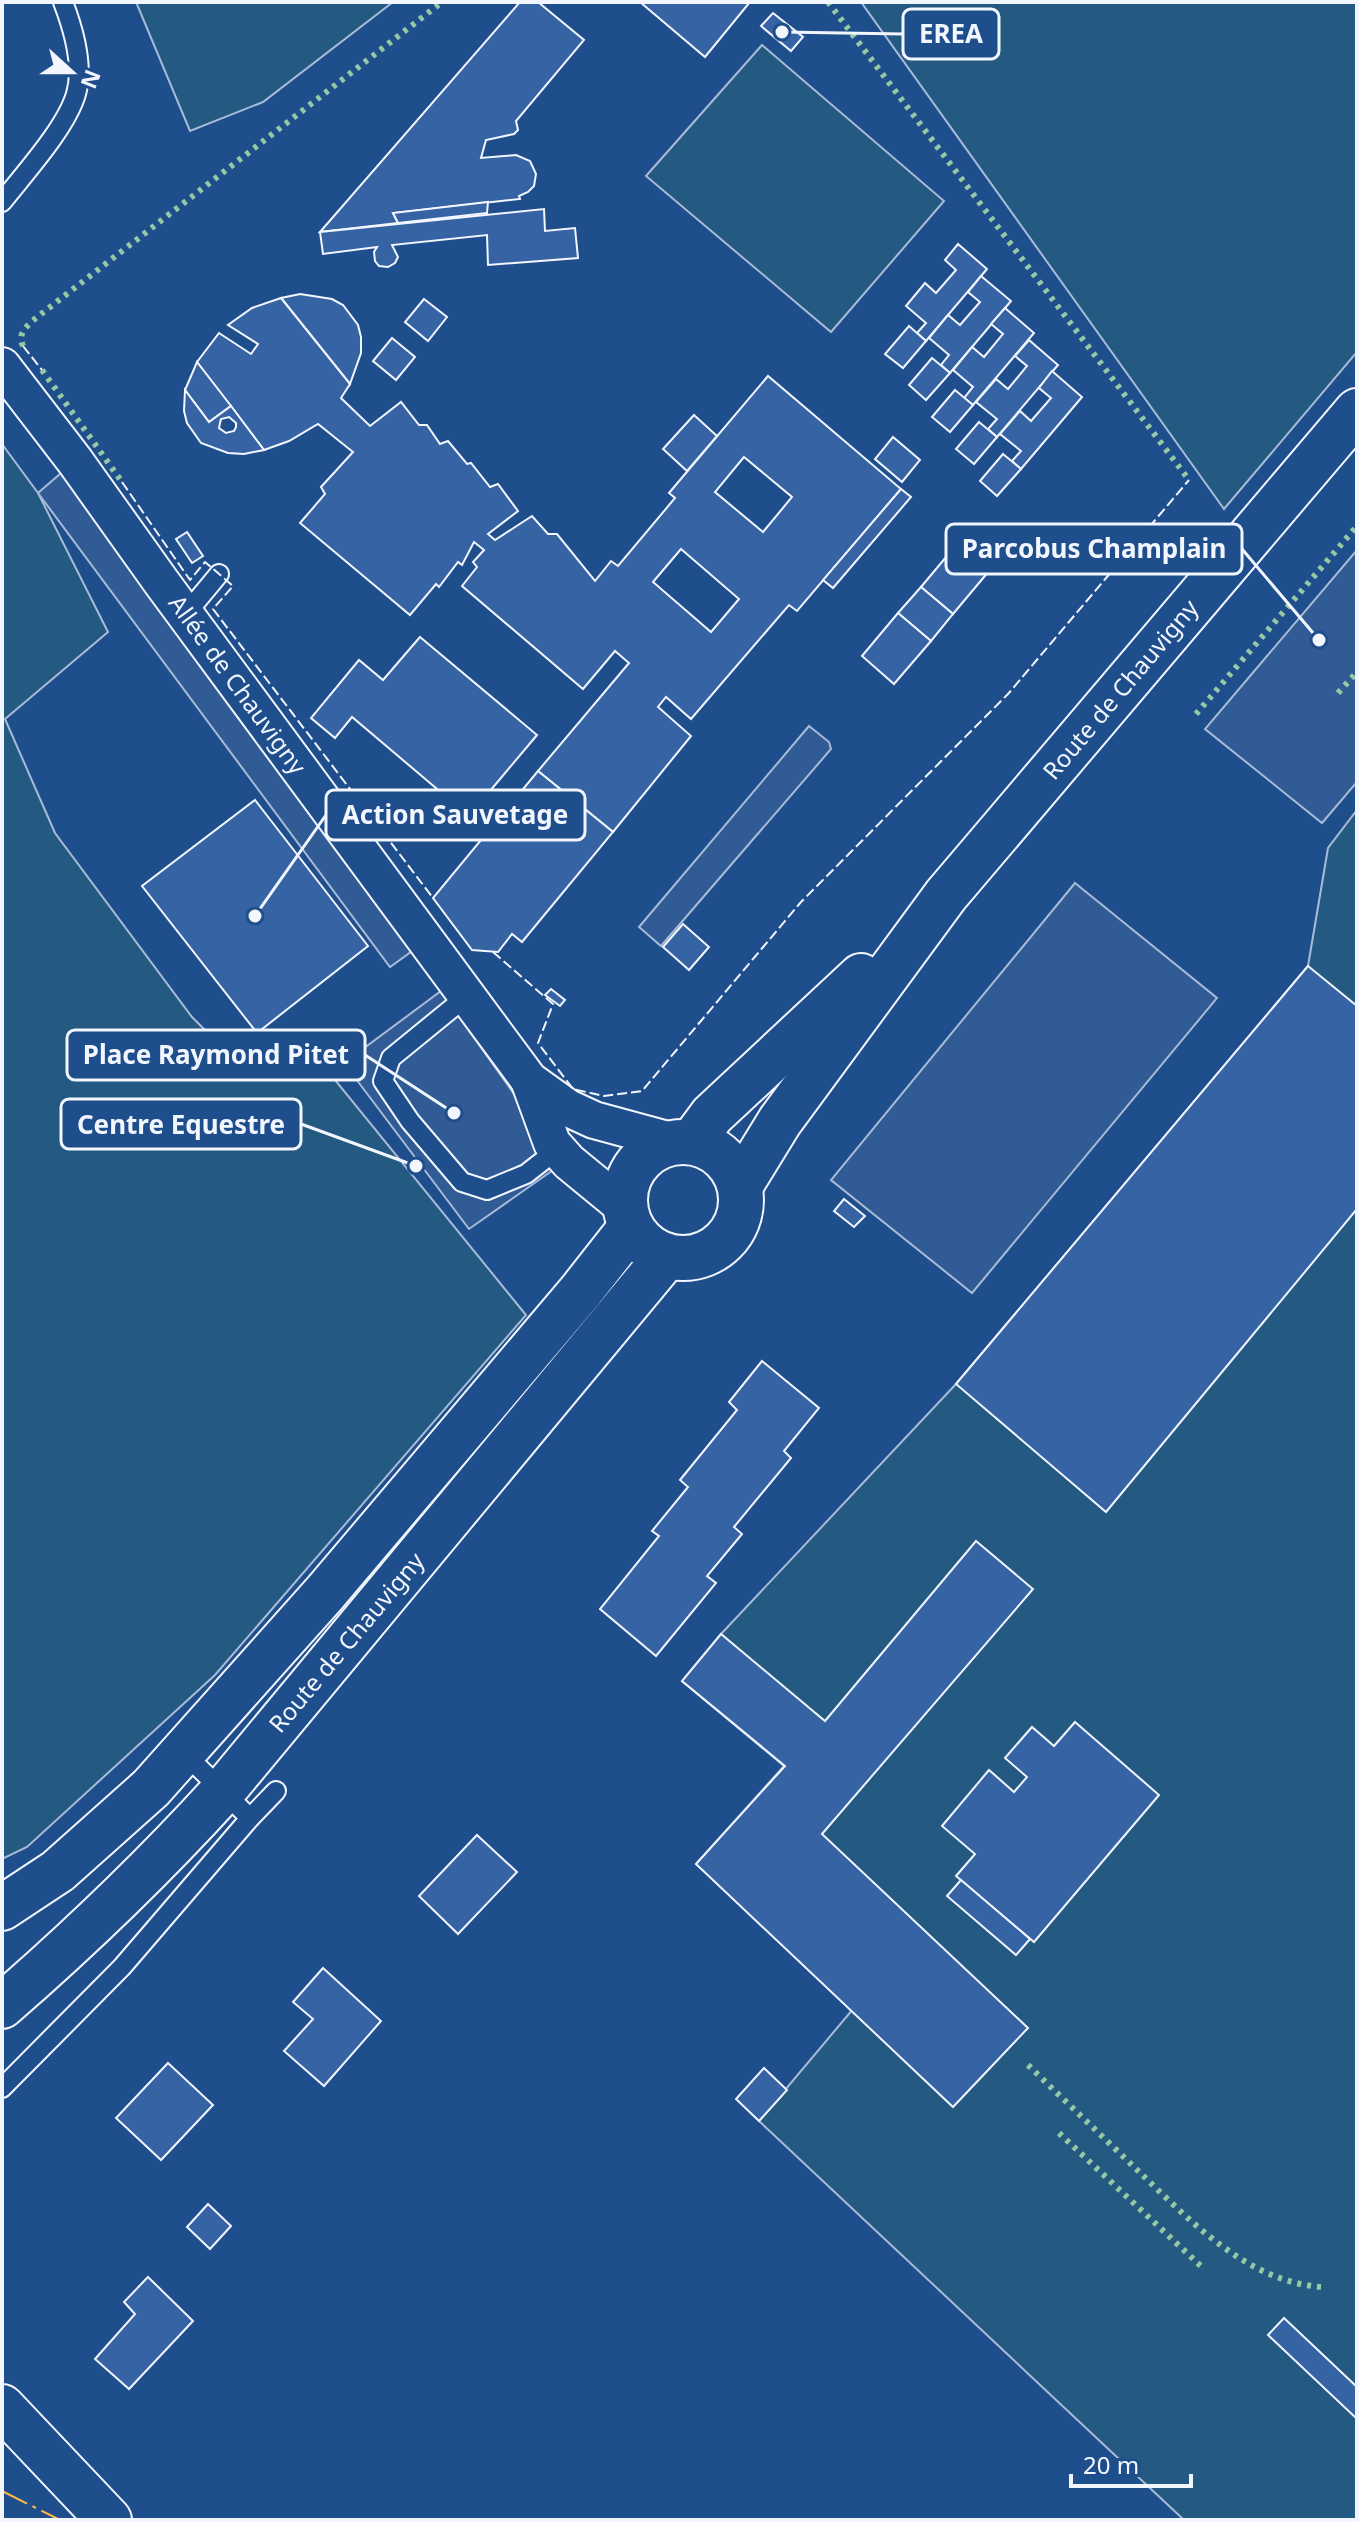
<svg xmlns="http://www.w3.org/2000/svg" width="1359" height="2522" viewBox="0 0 1359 2522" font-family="'Noto Sans',sans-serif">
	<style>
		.green { fill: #245a82; stroke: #a8bbd7; stroke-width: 2 }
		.parking { fill: #305b95; stroke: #a8bbd7; stroke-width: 2 }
		.building { fill: #3563a3; stroke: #f2f6ff; stroke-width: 2; fill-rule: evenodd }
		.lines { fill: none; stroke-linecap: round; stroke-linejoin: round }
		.service-casing { stroke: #f2f6ff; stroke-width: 22 }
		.minor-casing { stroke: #f2f6ff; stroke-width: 40 }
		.secondary-casing { stroke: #f2f6ff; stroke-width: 48 }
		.primary-casing { stroke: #f2f6ff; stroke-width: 48 }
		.service { stroke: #1f4e8c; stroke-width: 18 }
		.minor { stroke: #1f4e8c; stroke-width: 36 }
		.secondary { stroke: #1f4e8c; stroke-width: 44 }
		.primary { stroke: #1f4e8c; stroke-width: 44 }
		.hedge { stroke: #97c8a6; stroke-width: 6; stroke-dasharray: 4 6; stroke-linecap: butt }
		.fence { stroke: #f2f6ff; stroke-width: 2; stroke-dasharray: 10 4; stroke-linecap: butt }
		.power { stroke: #ffb74d; stroke-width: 2; stroke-dasharray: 28 6 4 6; stroke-linecap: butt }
		.labels { text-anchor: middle; stroke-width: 6; stroke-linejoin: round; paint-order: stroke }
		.street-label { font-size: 24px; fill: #f2f6ff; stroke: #1f4e8c }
		.leader { fill: none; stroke: #f2f6ff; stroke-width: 3 }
		.callout-dot { fill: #f2f6ff; stroke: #1f4e8c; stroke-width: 3 }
		.callout { fill: #1f4e8c; stroke: #f2f6ff; stroke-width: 3 }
		.callout-label { font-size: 26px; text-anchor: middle; font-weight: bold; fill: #f2f6ff }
	</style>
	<rect width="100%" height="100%" fill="#1f4e8c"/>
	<g class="green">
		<path d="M136,2h257l-130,100 -73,29z"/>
		<path d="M861,2h496v350l-133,157z"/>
		<path d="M762,45l182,156 -113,131 -185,-156z"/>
		<path d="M2,444l36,49 70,139 -103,87 50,114 137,184 48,48 40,-23 47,28 199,245 -311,360 -188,172 -25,12z"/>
		<path d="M1357,810v1710h-173l-425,-399 94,-112 -157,-145 88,-98 -102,-85 39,-47 235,-250 352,-418 20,-118z"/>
	</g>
	<g class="parking">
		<path d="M75,461l351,480 -36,26 -352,-474z"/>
		<path d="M1357,550v232l-35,41 -117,-94z"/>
		<path d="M809,726l20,16 2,7 -170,197 -22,-19z"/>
		<path d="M1075,883l142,115 -245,295 -141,-113z"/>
		<path d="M441,991l122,172 -94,66 -125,-166z"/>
	</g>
	<g class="building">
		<path d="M520,2h18l46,38 -68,81 2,9 -4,4 -28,6 -5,18 35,-3 14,6 6,13 -2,12 -6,6 -9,4 1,3 -127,14 5,10 -78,9z"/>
		<path d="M640,2h110l-45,55z"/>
		<path d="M773,13l30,24 -12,14 -30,-25z"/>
		<path d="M488,202l-1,11 -89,10 -5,-10z"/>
		<path d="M544,209l1,22 30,-3 3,30 -90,7 -1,-30 -95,10 6,12 -3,6 -7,4 -9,-1 -4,-5 -1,-9 3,-5 -54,7 -3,-22z"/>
		<path d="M958,244l29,25 -61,72 -9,-8 9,-10 -20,-17 19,-23 11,10 20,-23 -11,-10z"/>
		<path d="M981,276l30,25 -61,72 -9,-8 8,-10 -20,-17 19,-23 12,10 20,-23 -12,-10z"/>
		<path d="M300,294l32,5 11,6 15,20 3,12v16l-11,31 -69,-86z"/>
		<path d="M281,298l69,86 -9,14 29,28 31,-24 18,23h8l13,19 8,-3 19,23 4,-1 19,24 8,-3 20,27 -30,23 7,6 37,-24 16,18h9l38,47 16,-20 7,5 57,-68 -6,-5 99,-117 133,113 -104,122 -8,-6 -98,114 -25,-22 -8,10 33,29 -78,96 -75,-61 91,-108 -14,-12 -32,38 -121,-103 15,-19 -4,-5 11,-12 -10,-8 -12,23 -4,-3 -19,25 -3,-3 -26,31 -110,-92 25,-29 -4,-7 32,-35 -35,-28 -29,17 -25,9 -67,-88 22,-29 32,21 7,-10 -30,-19 24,-17zM744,457l48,40 -29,35 -48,-40zM681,549l58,50 -28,33 -58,-50z"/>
		<path d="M424,299l23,18 -19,24 -23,-19z"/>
		<path d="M1005,308l29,25 -61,72 -9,-7 9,-11 -20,-17 19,-23 12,10 19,-23 -12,-10z"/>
		<path d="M909,326l17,15 -23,27 -18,-14z"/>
		<path d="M392,338l23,19 -19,23 -23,-19z"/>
		<path d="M1029,340l29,25 -61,72 -9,-8 9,-10 -21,-17 20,-23 12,10 19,-23 -12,-10z"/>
		<path d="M932,358l18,15 -24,27 -17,-15z"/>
		<path d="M197,362l34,44 -22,16 -24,-32z"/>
		<path d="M1052,371l30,26 -61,72 -9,-8 9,-10 -21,-17 20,-23 11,10 20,-23 -12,-10z"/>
		<path d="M185,390l24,32 22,-16 33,44 -20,4 -16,-1 -27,-10 -14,-20 -3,-12zM229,417l7,6v4l-2,4 -8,2 -7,-5 1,-5 1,-4z"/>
		<path d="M955,390l18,15 -23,27 -18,-15z"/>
		<path d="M694,415l23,21 -30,35 -24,-22z"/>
		<path d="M979,422l18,15 -23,27 -18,-15z"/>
		<path d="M893,437l27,23 -18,22 -27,-23z"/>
		<path d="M1003,454l18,15 -24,27 -17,-15z"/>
		<path d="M901,489l10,8 -78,91 -10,-8z"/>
		<path d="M187,532l16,24 -11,7 -16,-24z"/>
		<path d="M957,544l32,27 -36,43 -32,-27z"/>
		<path d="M921,587l32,27 -22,27 -33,-28z"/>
		<path d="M898,613l33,28 -37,43 -32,-28z"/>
		<path d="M420,637l117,98 -68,81 -117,-99 -17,21 -24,-20 48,-58 24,20z"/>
		<path d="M538,771l75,61 -91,110 -10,-8 -14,18 -26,-2 -39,-52z"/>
		<path d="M255,800l113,146 -111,87 -115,-147z"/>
		<path d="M683,924l26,23 -20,23 -26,-23z"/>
		<path d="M1308,966l49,40v203l-251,303 -150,-128z"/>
		<path d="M551,989l14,11 -5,6 -15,-11z"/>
		<path d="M844,1199l21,17 -11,11 -20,-16z"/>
		<path d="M762,1361l57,47 -35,43 7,7 -57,69 8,7 -35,42 9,7 -60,73 -56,-47 59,-73 -7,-5 36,-44 -8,-7 57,-70 -8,-8z"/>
		<path d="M976,1541l57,48 -211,245 206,194 -75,79 -257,-243 89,-98 -103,-85 39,-47 104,87z"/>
		<path d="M1075,1722l84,73 -125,147 -78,-66 19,-22 -33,-28 47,-56 25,22 13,-15 -22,-19 27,-31 22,19z"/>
		<path d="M477,1835l40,37 -59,62 -39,-38z"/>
		<path d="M961,1880l69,59 -14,16 -69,-59z"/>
		<path d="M323,1968l58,53 -57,65 -40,-35 29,-32 -20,-17z"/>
		<path d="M168,2063l45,42 -52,55 -45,-42z"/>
		<path d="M764,2068l23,22 -28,31 -23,-22z"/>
		<path d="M208,2204l23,22 -21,23 -23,-22z"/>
		<path d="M148,2277l45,44 -64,68 -34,-30 40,-45 -11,-12z"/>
		<path d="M1284,2318l73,69v32l-89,-84z"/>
	</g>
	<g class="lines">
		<defs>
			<g id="service">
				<path d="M2,202c22,-28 64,-74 74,-108 8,-28 -3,-66 -13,-92"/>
				<path d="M185,615l34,-41"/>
				<path d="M467,996l-76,62 -8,23 27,40 52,61 25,8 39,-16 32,-25"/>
				<path d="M183,1752l67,66 26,-27"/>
				<path d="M2,2088l120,-121 128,-149"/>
			</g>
			<g id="minor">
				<path d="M2,366l73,95 87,122 367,497 39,28 26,12 81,22"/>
				<path d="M529,1080l23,63 17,19 56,46"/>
			</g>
			<g id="secondary">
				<circle cx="683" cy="1200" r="58"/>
				<path d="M692,1142l20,-27 149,-139"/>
				<path d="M740,1186l40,-65 166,-226 411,-484"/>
				<path d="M2,1908l56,-37 93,-83 174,-195 255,-301 51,-65"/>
				<path d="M2,2006c78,-68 152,-139 221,-215l444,-535"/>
			</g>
			<path id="primary" d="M2,2407l107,113"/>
		</defs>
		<use href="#service" class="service-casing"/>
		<use href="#minor" class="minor-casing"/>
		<use href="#secondary" class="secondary-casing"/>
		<use href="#primary" class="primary-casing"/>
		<use href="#service" class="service"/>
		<use href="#minor" class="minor"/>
		<use href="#secondary" class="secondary"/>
		<use href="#primary" class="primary"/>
		<g class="hedge">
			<path d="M828,2l361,478"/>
			<path d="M23,346c-6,-13 4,-20 13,-28l406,-316"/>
			<path d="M42,370l80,112"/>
			<path d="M1338,693l19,-21"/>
			<path d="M1196,714l161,-188"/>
			<path d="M1028,2065c35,34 71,68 106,102 53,50 110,114 187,120"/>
			<path d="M1059,2133l145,136"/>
		</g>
		<g class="fence">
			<path d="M23,346l19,24"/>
			<path d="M122,482l68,98 15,-18 28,24 -20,23 220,289"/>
			<path d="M493,952l60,52 -15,39 35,46 31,7 38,-5 159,-189 207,-208 181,-214"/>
		</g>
		<path class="power" d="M2,2491l58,29"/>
	</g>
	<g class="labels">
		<g class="street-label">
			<text transform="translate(237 685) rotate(54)" y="8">Allée de Chauvigny</text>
			<text transform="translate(1121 690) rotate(-50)" y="8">Route de Chauvigny</text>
			<text transform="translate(347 1643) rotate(-50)" y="8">Route de Chauvigny</text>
		</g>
	</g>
	<path class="leader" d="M782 32L903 34M1319 640L1242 549M255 916L326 815M454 1113L365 1055M416 1166L301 1124"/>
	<g class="callout-dot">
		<circle cx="782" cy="32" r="8"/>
		<circle cx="1319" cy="640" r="8"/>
		<circle cx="255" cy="916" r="8"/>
		<circle cx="454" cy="1113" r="8"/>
		<circle cx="416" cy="1166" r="8"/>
	</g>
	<g class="callout">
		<rect x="903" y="9" width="96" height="50" rx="8"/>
		<rect x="946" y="524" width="296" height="50" rx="8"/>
		<rect x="326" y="790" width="259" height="50" rx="8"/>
		<rect x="67" y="1030" width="298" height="50" rx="8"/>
		<rect x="61" y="1099" width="240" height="50" rx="8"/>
	</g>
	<g class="callout-label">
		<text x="951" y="43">EREA</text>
		<text x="1094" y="558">Parcobus Champlain</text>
		<text x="455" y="824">Action Sauvetage</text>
		<text x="216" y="1064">Place Raymond Pitet</text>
		<text x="181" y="1134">Centre Equestre</text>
	</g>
	<rect width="1359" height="2522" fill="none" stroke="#f2f6ff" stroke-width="8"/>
	<g transform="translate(72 72) rotate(111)" stroke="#1f4e8c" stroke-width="6" paint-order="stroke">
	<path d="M0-6L14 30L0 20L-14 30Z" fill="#f2f6ff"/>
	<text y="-12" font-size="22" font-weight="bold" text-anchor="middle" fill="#f2f6ff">N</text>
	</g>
	<path d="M1071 2474v12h120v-12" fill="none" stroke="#f2f6ff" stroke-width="4"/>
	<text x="1083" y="2474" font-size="24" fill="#f2f6ff" stroke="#1f4e8c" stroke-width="6" paint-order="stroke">20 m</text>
</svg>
